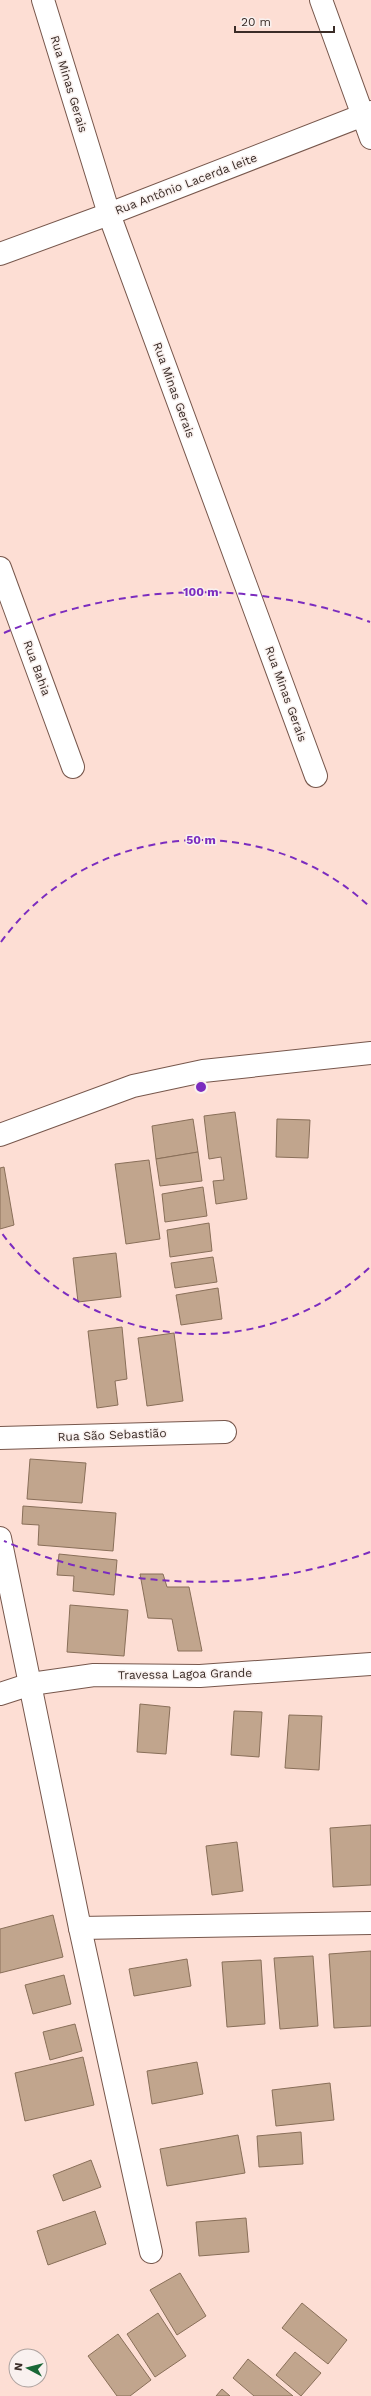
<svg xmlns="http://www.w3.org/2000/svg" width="371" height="2396" viewBox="0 0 371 2396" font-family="'Work Sans',sans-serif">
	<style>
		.building { fill: #c1a58d; stroke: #896f59 }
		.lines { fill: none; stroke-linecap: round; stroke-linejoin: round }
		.minor-casing { stroke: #77574c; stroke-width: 24 }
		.minor { stroke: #fff; stroke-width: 22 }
		.ring { fill: none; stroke: #7b2cbf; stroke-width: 2; stroke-dasharray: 7 5 }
		.labels { text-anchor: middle; stroke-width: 3; stroke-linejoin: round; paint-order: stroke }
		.street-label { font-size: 12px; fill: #3a2c27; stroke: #f9f1ef }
		.centre { fill: #7b2cbf; stroke: #f9f1ef; stroke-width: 2 }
		.ring-label { font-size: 12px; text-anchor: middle; font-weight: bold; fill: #7b2cbf; stroke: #f9f1ef; stroke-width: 3; stroke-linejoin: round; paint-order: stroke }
	</style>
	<rect width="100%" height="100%" fill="#fdded4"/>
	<g class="building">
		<path d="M235,1112l12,87 -31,5 -3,-23 11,-1 -3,-23 -12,2 -5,-43z"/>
		<path d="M193,1119l5,33 -42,7 -4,-33z"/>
		<path d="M277,1119l33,1 -2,38 -32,-1z"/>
		<path d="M198,1152l4,29 -42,5 -4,-27z"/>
		<path d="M149,1160l11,79 -34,5 -11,-80z"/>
		<path d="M4,1167l10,58 -14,4v-61z"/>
		<path d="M203,1187l4,29 -42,6 -3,-28z"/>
		<path d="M209,1223l3,28 -42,6 -3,-27z"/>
		<path d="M116,1253l5,44 -43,5 -5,-44z"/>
		<path d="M213,1257l4,25 -42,6 -4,-25z"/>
		<path d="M218,1288l4,31 -41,6 -5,-30z"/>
		<path d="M122,1327l5,52 -12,2 3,24 -21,3 -9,-77z"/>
		<path d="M174,1333l9,68 -36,5 -9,-68z"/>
		<path d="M30,1459l56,4 -4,40 -55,-4z"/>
		<path d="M23,1506l93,7 -3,38 -75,-6 1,-20 -17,-1z"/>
		<path d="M59,1554l58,6 -3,35 -41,-4 1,-15 -17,-1z"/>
		<path d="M140,1574h23l4,13h22l13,64h-24l-6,-32 -24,-1z"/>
		<path d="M70,1605l58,5 -4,46 -57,-4z"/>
		<path d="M140,1704l30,3 -4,47 -29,-2z"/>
		<path d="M234,1711l28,1 -3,45 -28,-2z"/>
		<path d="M289,1715l33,1 -3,54 -34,-2z"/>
		<path d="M371,1825v60l-38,2 -3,-59z"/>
		<path d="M237,1842l6,49 -31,4 -6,-49z"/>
		<path d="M53,1915l10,42 -63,16v-44z"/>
		<path d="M371,1951v75l-37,2 -5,-74z"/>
		<path d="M313,1956l5,70 -38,3 -6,-71z"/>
		<path d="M187,1959l4,27 -57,10 -5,-27z"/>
		<path d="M261,1960l4,64 -38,3 -5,-65z"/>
		<path d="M64,1975l7,29 -38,10 -8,-29z"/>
		<path d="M75,2024l7,27 -32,9 -7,-28z"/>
		<path d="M83,2057l11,48 -69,16 -10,-48z"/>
		<path d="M197,2062l6,32 -51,10 -5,-33z"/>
		<path d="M330,2083l4,37 -58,6 -4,-36z"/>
		<path d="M301,2132l2,32 -44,3 -2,-31z"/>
		<path d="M238,2135l7,38 -78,13 -7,-37z"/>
		<path d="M91,2160l10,27 -38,14 -10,-26z"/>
		<path d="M95,2211l11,33 -58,21 -11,-34z"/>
		<path d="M246,2218l3,34 -50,4 -3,-34z"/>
		<path d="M180,2273l26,43 -29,19 -27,-45z"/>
		<path d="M302,2303l45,37 -19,24 -46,-36z"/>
		<path d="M158,2313l28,43 -31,21 -28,-43z"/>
		<path d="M118,2334l33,46 -21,16h-13l-29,-40z"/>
		<path d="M295,2352l26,21 -20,23 -25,-21z"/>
		<path d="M248,2359l45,37h-39l-21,-18z"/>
		<path d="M222,2389l8,7h-14z"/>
	</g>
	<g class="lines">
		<defs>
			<g id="minor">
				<path d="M43,0l66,214 207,562"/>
				<path d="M321,0l50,138"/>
				<path d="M0,254l109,-40 262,-102"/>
				<path d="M0,568l73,199"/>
				<path d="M0,1135l133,-49 70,-15 168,-18"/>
				<path d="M0,1438l225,-6"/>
				<path d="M0,1538l80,390 71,324"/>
				<path d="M0,1694l31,-10 63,-9 106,1 171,-12"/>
				<path d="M80,1928l291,-5"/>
			</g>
		</defs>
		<use href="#minor" class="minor-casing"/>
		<use href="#minor" class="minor"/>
	</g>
	<g class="ring">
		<path d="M369 1268A247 247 0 0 1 1 1232M1 942A247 247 0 0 1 369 906"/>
		<path d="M370 1552A495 495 0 0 1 4 1541M4 633A495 495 0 0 1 370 622"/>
	</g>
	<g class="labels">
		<g class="street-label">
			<text transform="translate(69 84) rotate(73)" y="4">Rua Minas Gerais</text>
			<text transform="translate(186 184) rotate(-21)" y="4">Rua Antônio Lacerda leite</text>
			<text transform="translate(174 390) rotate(70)" y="4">Rua Minas Gerais</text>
			<text transform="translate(37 668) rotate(70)" y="4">Rua Bahia</text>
			<text transform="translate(286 694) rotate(70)" y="4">Rua Minas Gerais</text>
			<text transform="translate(112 1435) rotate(-2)" y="4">Rua São Sebastião</text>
			<text transform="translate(185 1674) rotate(-1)" y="4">Travessa Lagoa Grande</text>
		</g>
	</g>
	<circle cx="201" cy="1087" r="6" class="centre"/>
	<g class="ring-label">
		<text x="201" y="596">100 m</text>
		<text x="201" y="844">50 m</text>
	</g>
	<g transform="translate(28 2368) rotate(277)"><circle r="19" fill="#f9f1ef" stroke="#ada29f"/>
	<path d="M0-3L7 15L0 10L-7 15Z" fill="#196736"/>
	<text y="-6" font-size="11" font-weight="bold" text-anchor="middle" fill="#3a2c27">N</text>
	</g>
	<path d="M235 26v6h99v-6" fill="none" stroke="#3a2c27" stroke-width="2"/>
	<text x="241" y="26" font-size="12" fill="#3a2c27" stroke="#f9f1ef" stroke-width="3" paint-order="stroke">20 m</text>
</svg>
